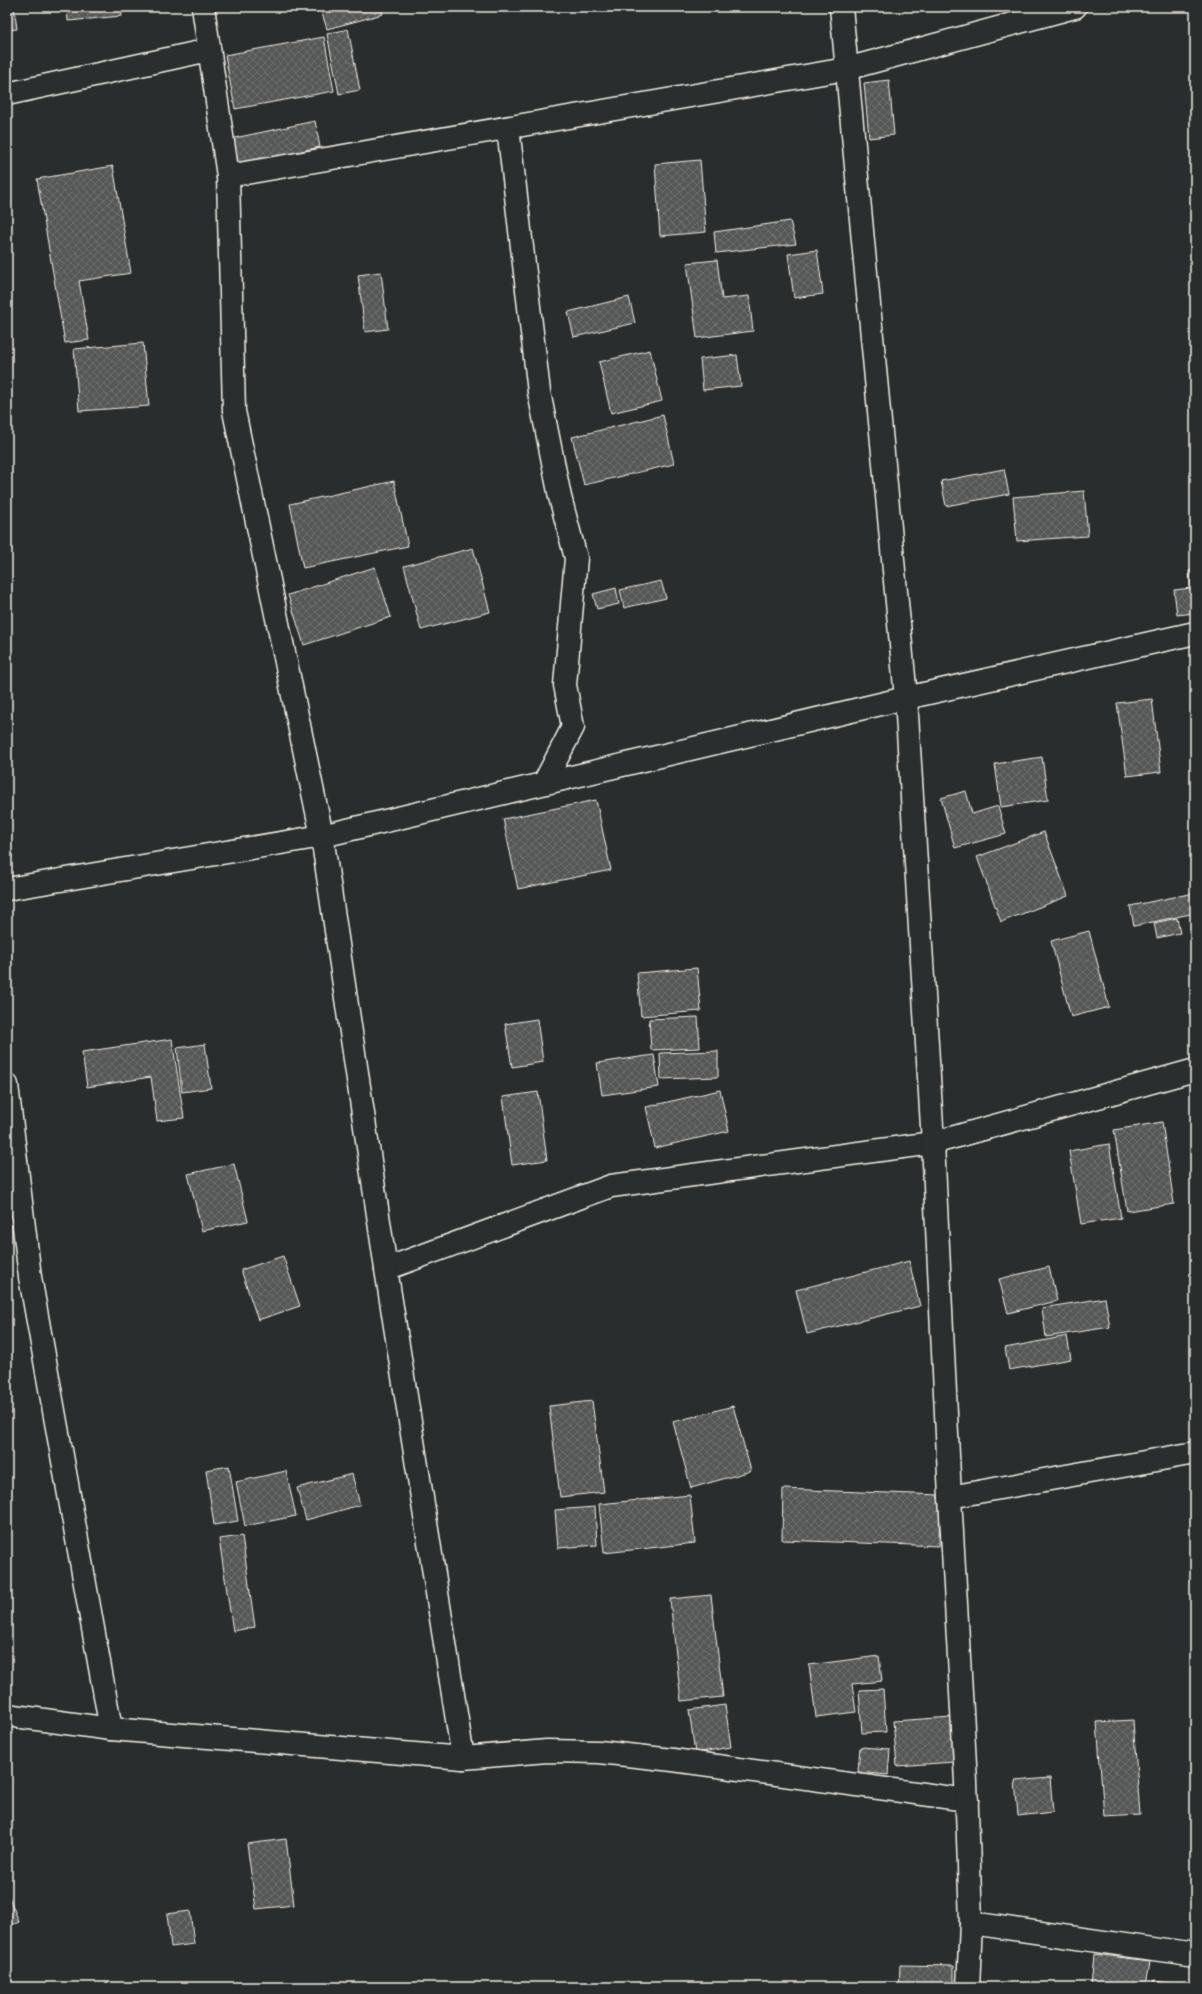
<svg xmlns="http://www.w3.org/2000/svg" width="1202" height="1994" viewBox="0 0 1202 1994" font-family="'Comic Neue',sans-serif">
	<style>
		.building { fill: url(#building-cross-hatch); stroke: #f4f1e8 }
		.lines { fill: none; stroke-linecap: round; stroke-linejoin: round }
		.minor-casing { stroke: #f4f1e8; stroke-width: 25 }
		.minor { stroke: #2a2d2e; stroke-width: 22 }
	</style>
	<defs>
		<pattern id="building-cross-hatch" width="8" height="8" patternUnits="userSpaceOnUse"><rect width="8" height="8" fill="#555756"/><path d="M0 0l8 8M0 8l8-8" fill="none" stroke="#6e706e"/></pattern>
	</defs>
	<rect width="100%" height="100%" fill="#2a2d2e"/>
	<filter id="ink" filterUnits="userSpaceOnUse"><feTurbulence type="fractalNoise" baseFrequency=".025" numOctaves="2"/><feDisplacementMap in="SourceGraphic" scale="8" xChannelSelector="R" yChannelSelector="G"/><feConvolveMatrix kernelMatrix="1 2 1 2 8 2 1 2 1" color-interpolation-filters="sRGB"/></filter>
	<g filter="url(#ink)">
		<g class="building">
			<path d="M7,7h7l3,22 -10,1z"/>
			<path d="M67,7h54l1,9 -54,5z"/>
			<path d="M320,7h61l2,7 -56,15z"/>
			<path d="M348,29l12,61 -21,4 -12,-60z"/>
			<path d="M324,37l10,54 -99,18 -10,-54z"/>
			<path d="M889,80l5,55 -25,3 -5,-55z"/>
			<path d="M315,121l5,26 -84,19 -6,-27z"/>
			<path d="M700,160l6,72 -46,4 -5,-72z"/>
			<path d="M113,166l18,107 -52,8 10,59 -24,3 -28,-164z"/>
			<path d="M790,221l6,23 -80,9 -2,-21z"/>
			<path d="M817,250l6,44 -29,4 -6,-44z"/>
			<path d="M717,260l5,39 27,-3 4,35 -56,7 -10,-75z"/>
			<path d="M381,272l7,57 -23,3 -7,-57z"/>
			<path d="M629,297l6,26 -61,14 -6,-25z"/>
			<path d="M143,343l6,63 -70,5 -5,-62z"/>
			<path d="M650,350l12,51 -51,12 -12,-51z"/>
			<path d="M737,355l4,31 -38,4 -3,-31z"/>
			<path d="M663,415l11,49 -90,21 -12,-48z"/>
			<path d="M1004,469l5,25 -63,12 -5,-25z"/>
			<path d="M394,481l14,65 -105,22 -13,-64z"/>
			<path d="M1084,491l4,45 -71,5 -4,-44z"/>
			<path d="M473,548l17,64 -69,18 -17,-64z"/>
			<path d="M375,567l16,50 -87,28 -16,-50z"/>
			<path d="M1195,570v43l-18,2 -3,-25 17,-2 -2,-17z"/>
			<path d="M661,581l5,17 -42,10 -4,-18z"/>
			<path d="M616,588l3,16 -22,5 -4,-15z"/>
			<path d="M1152,699l9,73 -34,4 -10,-73z"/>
			<path d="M1042,757l6,43 -47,7 -6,-43z"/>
			<path d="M966,791l6,23 26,-8 8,28 -51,14 -14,-50z"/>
			<path d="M596,800l15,70 -93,19 -15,-70z"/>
			<path d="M1044,832l24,64 -67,26 -24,-65z"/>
			<path d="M1194,893l1,20 -61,13 -4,-20z"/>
			<path d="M1177,918l3,15 -23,5 -3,-15z"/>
			<path d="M1089,931l20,76 -38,10 -20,-76z"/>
			<path d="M697,968l4,43 -60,5 -4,-43z"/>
			<path d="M698,1017l2,31 -49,2 -2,-31z"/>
			<path d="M537,1019l6,43 -31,5 -7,-43z"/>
			<path d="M172,1039l12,79 -27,3 -6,-44 -64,10 -5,-35z"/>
			<path d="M205,1044l6,44 -29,4 -5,-44z"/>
			<path d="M718,1051v26l-57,2 -1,-26z"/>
			<path d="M654,1055l5,32 -57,8 -5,-32z"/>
			<path d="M720,1090l9,41 -74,17 -9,-41z"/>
			<path d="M538,1092l9,68 -35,5 -9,-68z"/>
			<path d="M1162,1122l12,82 -47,7 -13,-81z"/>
			<path d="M1109,1144l12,74 -40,6 -12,-73z"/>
			<path d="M234,1164l14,57 -46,10 -14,-57z"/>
			<path d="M283,1256l17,50 -42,14 -17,-50z"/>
			<path d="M909,1261l11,45 -113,28 -11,-44z"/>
			<path d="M1049,1267l8,34 -49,12 -9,-34z"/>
			<path d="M1105,1298l5,29 -64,10 -4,-29z"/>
			<path d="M1067,1336l4,23 -62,11 -4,-22z"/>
			<path d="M592,1401l12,91 -44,5 -11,-91z"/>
			<path d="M733,1406l18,65 -60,17 -18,-66z"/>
			<path d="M229,1466l9,55 -24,4 -8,-55z"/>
			<path d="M286,1471l10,45 -51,10 -9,-44z"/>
			<path d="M352,1474l8,31 -54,15 -9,-32z"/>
			<path d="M783,1489l157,6 -1,51 -157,-6z"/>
			<path d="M690,1495l5,48 -91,10 -5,-49z"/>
			<path d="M595,1507l2,38 -39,3 -3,-38z"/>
			<path d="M242,1536l13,91 -22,4 -14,-92z"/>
			<path d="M711,1595l12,102 -42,4 -11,-102z"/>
			<path d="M879,1656l3,25 -30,3 4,28 -40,5 -7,-52z"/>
			<path d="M883,1689l3,43 -24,1 -3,-43z"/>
			<path d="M725,1705l6,42 -36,6 -6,-43z"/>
			<path d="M952,1717l2,45 -57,4 -4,-45z"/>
			<path d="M1133,1720l7,95 -36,2 -7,-95z"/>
			<path d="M860,1747l30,2 -2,26 -30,-3z"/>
			<path d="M1050,1778l3,34 -35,4 -3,-35z"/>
			<path d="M286,1839l8,66 -38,4 -9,-65z"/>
			<path d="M7,1892l12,30 -12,5z"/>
			<path d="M190,1911l4,33 -23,3 -4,-33z"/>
			<path d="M1094,1954l56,7 -4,26h-55z"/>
			<path d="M900,1965l54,1v21h-55z"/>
			<path d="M1155,1981l40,5v1h-41z"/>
		</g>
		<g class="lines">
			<defs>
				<g id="minor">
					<path d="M203,7l25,169 6,235 88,425 64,433 225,-83 322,-43 262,-73"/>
					<path d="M841,7l65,691 27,445 17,354"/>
					<path d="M7,94l202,-44"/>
					<path d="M508,128l31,264 21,105 16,61 -11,127 8,42 -29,56"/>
					<path d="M228,176l618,-107 229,-62"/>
					<path d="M7,889l315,-53 584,-138 289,-65"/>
					<path d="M7,1085l23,192 81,452"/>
					<path d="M386,1269l77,489"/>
					<path d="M7,1715l104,14 352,29 84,-7 52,1 74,8 294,40"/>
					<path d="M971,1923l224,32"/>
					<path d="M968,1987l3,-64 -5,-141 -16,-285 245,-44"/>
				</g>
			</defs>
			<use href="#minor" class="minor-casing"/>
			<use href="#minor" class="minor"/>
		</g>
	</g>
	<rect width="1202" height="1994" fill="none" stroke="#2a2d2e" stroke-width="24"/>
	<rect x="12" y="12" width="1178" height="1970" fill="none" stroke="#f4f1e8" stroke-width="1.5" filter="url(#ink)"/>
</svg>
